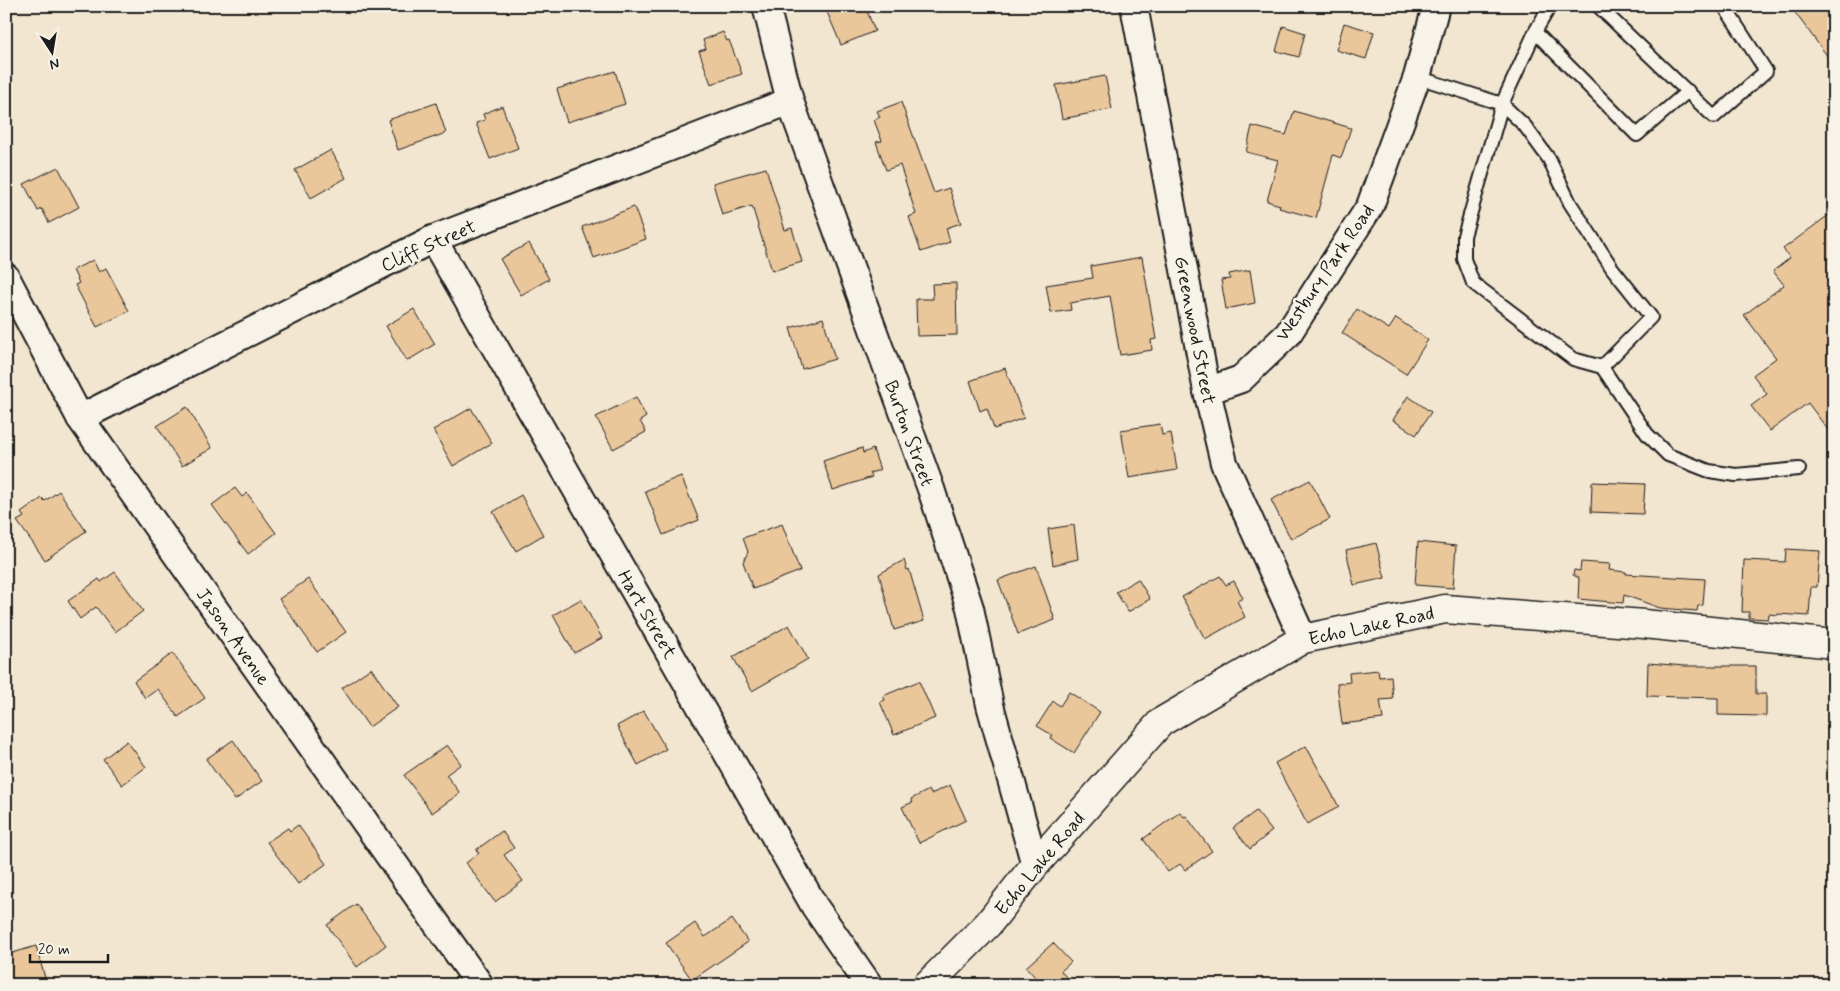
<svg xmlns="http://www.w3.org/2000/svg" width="1840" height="991" viewBox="0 0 1840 991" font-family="Mynerve,sans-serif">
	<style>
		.building { fill: #eac69b; stroke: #1c1c1c }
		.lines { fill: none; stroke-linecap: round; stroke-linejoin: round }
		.service-casing { stroke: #1c1c1c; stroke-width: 16 }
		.minor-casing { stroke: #1c1c1c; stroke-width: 30 }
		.secondary-casing { stroke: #1c1c1c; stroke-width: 31 }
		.service { stroke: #f7f3e8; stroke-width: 12 }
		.minor { stroke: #f7f3e8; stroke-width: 26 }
		.secondary { stroke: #f7f3e8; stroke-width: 28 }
		.labels { text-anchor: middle; stroke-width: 5; stroke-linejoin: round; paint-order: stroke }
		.street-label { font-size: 19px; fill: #1c1c1c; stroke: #f7f3e8 }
	</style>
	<rect width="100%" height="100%" fill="#f3e6d1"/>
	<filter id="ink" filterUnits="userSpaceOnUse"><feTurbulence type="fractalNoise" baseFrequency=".02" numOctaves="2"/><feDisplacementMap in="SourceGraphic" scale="10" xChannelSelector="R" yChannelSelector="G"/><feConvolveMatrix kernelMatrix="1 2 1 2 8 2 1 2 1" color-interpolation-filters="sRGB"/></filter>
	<g filter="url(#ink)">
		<g class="building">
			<path d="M840,6h25l10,25 -34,14 -14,-33z"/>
			<path d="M1790,6h44v59z"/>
			<path d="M1344,23l30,9 -8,27 -30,-9z"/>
			<path d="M1283,26l22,7 -6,24 -23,-6z"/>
			<path d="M723,32l4,9 2,-1 13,34 -31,10 -12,-33 7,-2 -3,-9z"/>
			<path d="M615,71l10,33 -58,18 -10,-33z"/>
			<path d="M1105,76l7,33 -50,10 -6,-34z"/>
			<path d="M901,102l33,91 15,-5 12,35 -15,5 4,14 -29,10 -12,-35 7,-3 -16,-49 -14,5 -10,-28 6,-1 -8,-21 6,-3 -3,-6z"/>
			<path d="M436,103l10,30 -48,17 -10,-30z"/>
			<path d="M502,106l16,42 -28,11 -14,-36 9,-3 -2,-6z"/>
			<path d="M1294,111l57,17 -10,30 -8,-3 -17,63 -37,-10 1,-3 -13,-4 11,-41 -32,-8 6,-26 34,9z"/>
			<path d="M331,150l15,28 -35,20 -16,-28z"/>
			<path d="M58,167l21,40 -30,16 -7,-14 -4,2 -14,-27z"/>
			<path d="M766,168l19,62 7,-2 10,34 -30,9 -20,-65 -30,9 -9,-32z"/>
			<path d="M634,207l12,32 -52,19 -12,-31z"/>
			<path d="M1834,211v227l-26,-35 -38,28 -19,-25 16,-12 -14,-19 23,-17 -32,-43 40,-30 -11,-14 17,-13 -7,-9z"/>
			<path d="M529,243l20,36 -28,16 -21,-36z"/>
			<path d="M1142,257l14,82 -5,1 1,10 -32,5 -10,-59 -40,7 1,7 -20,3 -5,-28 47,-7 -2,-12z"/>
			<path d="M93,260l6,12 7,-4 23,43 -32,16 -22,-42 4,-2 -6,-13z"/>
			<path d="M1250,270l5,33 -29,6 -5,-29 9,-1 -1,-5z"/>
			<path d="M956,283l1,52 -40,1 -1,-37h17l-1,-15z"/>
			<path d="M414,309l21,35 -28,17 -21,-35z"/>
			<path d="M1357,309l32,20 7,-11 32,22 -22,34 -64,-41z"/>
			<path d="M823,318l12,41 -33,10 -12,-41z"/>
			<path d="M1005,368l19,50 -30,11 -7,-21 -7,3 -10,-30z"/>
			<path d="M1408,396l23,16 -15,23 -23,-15z"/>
			<path d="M636,397l10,20 -6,4 6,11 -33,17 -17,-32z"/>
			<path d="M187,407l25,41 -30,18 -25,-40z"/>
			<path d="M471,408l21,35 -39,23 -20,-36z"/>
			<path d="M1160,424l2,11 9,-2 6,37 -48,8 -8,-48z"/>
			<path d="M862,448l1,5 10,-4 7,21 -10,3 2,4 -39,13 -10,-29z"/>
			<path d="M681,476l18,44 -36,15 -18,-44z"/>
			<path d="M1310,480l20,39 -39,20 -20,-39z"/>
			<path d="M1592,482l53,2 -2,30 -52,-2z"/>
			<path d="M235,488l7,9 5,-4 29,40 -28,21 -36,-49z"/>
			<path d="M59,491l27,40 -41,29 -28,-39 7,-4 -3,-4 21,-15 3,3z"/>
			<path d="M521,495l22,40 -27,16 -23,-39z"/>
			<path d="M782,524l18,47 -47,18 -10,-27 5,-10 -5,-14z"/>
			<path d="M1074,525l4,34 -25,6 -5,-36z"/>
			<path d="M1418,542l38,4 -3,42 -38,-3z"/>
			<path d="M1376,543l9,35 -31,7 -8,-35z"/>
			<path d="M1786,549l34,2 -3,36h-6l-2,29 -31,-2v1l-9,-1 -1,5 -19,-1v-6h-7l2,-52 41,2z"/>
			<path d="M904,560l3,10 2,-1 15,52 -30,9 -15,-56z"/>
			<path d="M1581,562l29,2 -1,6 17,2v2l79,5 -2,26 -5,1 -1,5 -37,-3 -36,-13 -1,8 -45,-4 1,-21 -6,-3 1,-5 6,1z"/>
			<path d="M1036,566l19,54 -37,14 -20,-54z"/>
			<path d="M115,572l28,39 -28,21 -19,-25 -16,12 -12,-18 31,-22 2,3z"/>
			<path d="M1220,576l6,9 8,-4 9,17 -6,3 8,16 -40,22 -23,-42z"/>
			<path d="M308,579l38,53 -29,20 -38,-53z"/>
			<path d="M1138,579l12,20 -22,13 -12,-20z"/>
			<path d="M581,599l21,39 -28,15 -21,-38z"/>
			<path d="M789,625l19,34 -56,32 -19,-34z"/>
			<path d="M173,653l32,45 -27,19 -20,-28 -13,9 -11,-17z"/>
			<path d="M1648,663l37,3h71v28h10v22l-48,-1v-17l-71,-2z"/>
			<path d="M371,668l27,39 -29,20 -27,-39z"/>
			<path d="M1378,670l1,7 12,-1 2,23 -13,1 3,19 -41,5 -5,-40 13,-2 -1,-9z"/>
			<path d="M919,681l16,37 -41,17 -14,-33 5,-2 -2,-4z"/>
			<path d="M1069,692l31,20 -26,41 -24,-15 2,-3 -15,-9 16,-25 7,5z"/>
			<path d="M644,711l22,38 -28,16 -21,-39z"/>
			<path d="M233,740l29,41 -27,19 -29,-41z"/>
			<path d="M127,741l19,26 -24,18 -19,-26z"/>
			<path d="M447,745l14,19 -15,11 14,18 -28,20 -28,-38z"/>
			<path d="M1306,746l33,61 -32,17 -32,-61z"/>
			<path d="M950,785l16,35 -47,23 -17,-36 11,-5 -2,-3 18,-9 2,4z"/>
			<path d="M1256,811l16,20 -22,18 -17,-21z"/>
			<path d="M1180,812l4,5 2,-1 26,35 -27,19 -5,-6 -12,8 -25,-33z"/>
			<path d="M298,825l28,39 -28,20 -31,-42 21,-14 2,3z"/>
			<path d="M502,831l12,17 -10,7 19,26 -28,21 -29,-39 13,-10 -3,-3z"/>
			<path d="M356,904l30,41 -29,22 -30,-42z"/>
			<path d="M732,919l16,23 -56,38 -26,-37 29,-20 10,14z"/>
			<path d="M1053,943l18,19 -10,9 12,14h-31l-16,-18z"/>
			<path d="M36,946l11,39h-41v-30z"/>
		</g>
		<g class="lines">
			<defs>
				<g id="service">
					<path d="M1598,6l116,111 52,-46 -42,-65"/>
					<path d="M1535,32l102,103 51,-44"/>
					<path d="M1417,77l85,27 33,-72 15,-26"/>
					<path d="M1502,104l23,22 24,33 21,44 42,65 39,49 -49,50 -29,-8 -100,-76 -9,-24v-23z"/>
					<path d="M1602,367l45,67 21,21 41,16 27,4 63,-6"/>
				</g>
				<g id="minor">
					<path d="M766,6l24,95 141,388 39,119 20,97 45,160"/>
					<path d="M1134,6l73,385 17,72 79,176"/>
					<path d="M433,239l382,668 54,78"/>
					<path d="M6,277l74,141 400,567"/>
					<path d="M1207,391l34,-12 47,-45 82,-128 47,-129 19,-71"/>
					<path d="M80,418l353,-179 357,-138"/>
				</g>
				<path id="secondary" d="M927,985l61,-61 47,-59 126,-143 142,-83 142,-30 199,15 190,20"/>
			</defs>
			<use href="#service" class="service-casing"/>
			<use href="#minor" class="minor-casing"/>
			<use href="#secondary" class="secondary-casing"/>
			<use href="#service" class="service"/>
			<use href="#minor" class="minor"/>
			<use href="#secondary" class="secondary"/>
		</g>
	</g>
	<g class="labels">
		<g class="street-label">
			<text transform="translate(428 245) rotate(-24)" y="7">Cliff Street</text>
			<text transform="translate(1324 272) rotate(-56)" y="7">Westbury Park Road</text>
			<text transform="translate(1196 330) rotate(79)" y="7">Greenwood Street</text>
			<text transform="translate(910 433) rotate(70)" y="7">Burton Street</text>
			<text transform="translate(648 614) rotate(60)" y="7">Hart Street</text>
			<text transform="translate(1371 625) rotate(-12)" y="7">Echo Lake Road</text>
			<text transform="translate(234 636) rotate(55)" y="7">Jason Avenue</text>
			<text transform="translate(1039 863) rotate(-50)" y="7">Echo Lake Road</text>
		</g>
	</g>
	<rect width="1840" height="991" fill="none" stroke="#f7f3e8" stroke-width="25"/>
	<rect x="12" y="12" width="1815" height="966" fill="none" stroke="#1c1c1c" stroke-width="2" filter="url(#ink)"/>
	<g transform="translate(52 52) rotate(168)" stroke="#f7f3e8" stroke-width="4" paint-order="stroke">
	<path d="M0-4L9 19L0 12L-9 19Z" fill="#1c1c1c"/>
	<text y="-8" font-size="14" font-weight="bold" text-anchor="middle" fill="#1c1c1c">N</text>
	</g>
	<path d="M30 954v8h78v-8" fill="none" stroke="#1c1c1c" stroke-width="2.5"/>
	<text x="38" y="954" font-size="15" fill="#1c1c1c" stroke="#f7f3e8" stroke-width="4" paint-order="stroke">20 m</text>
</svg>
